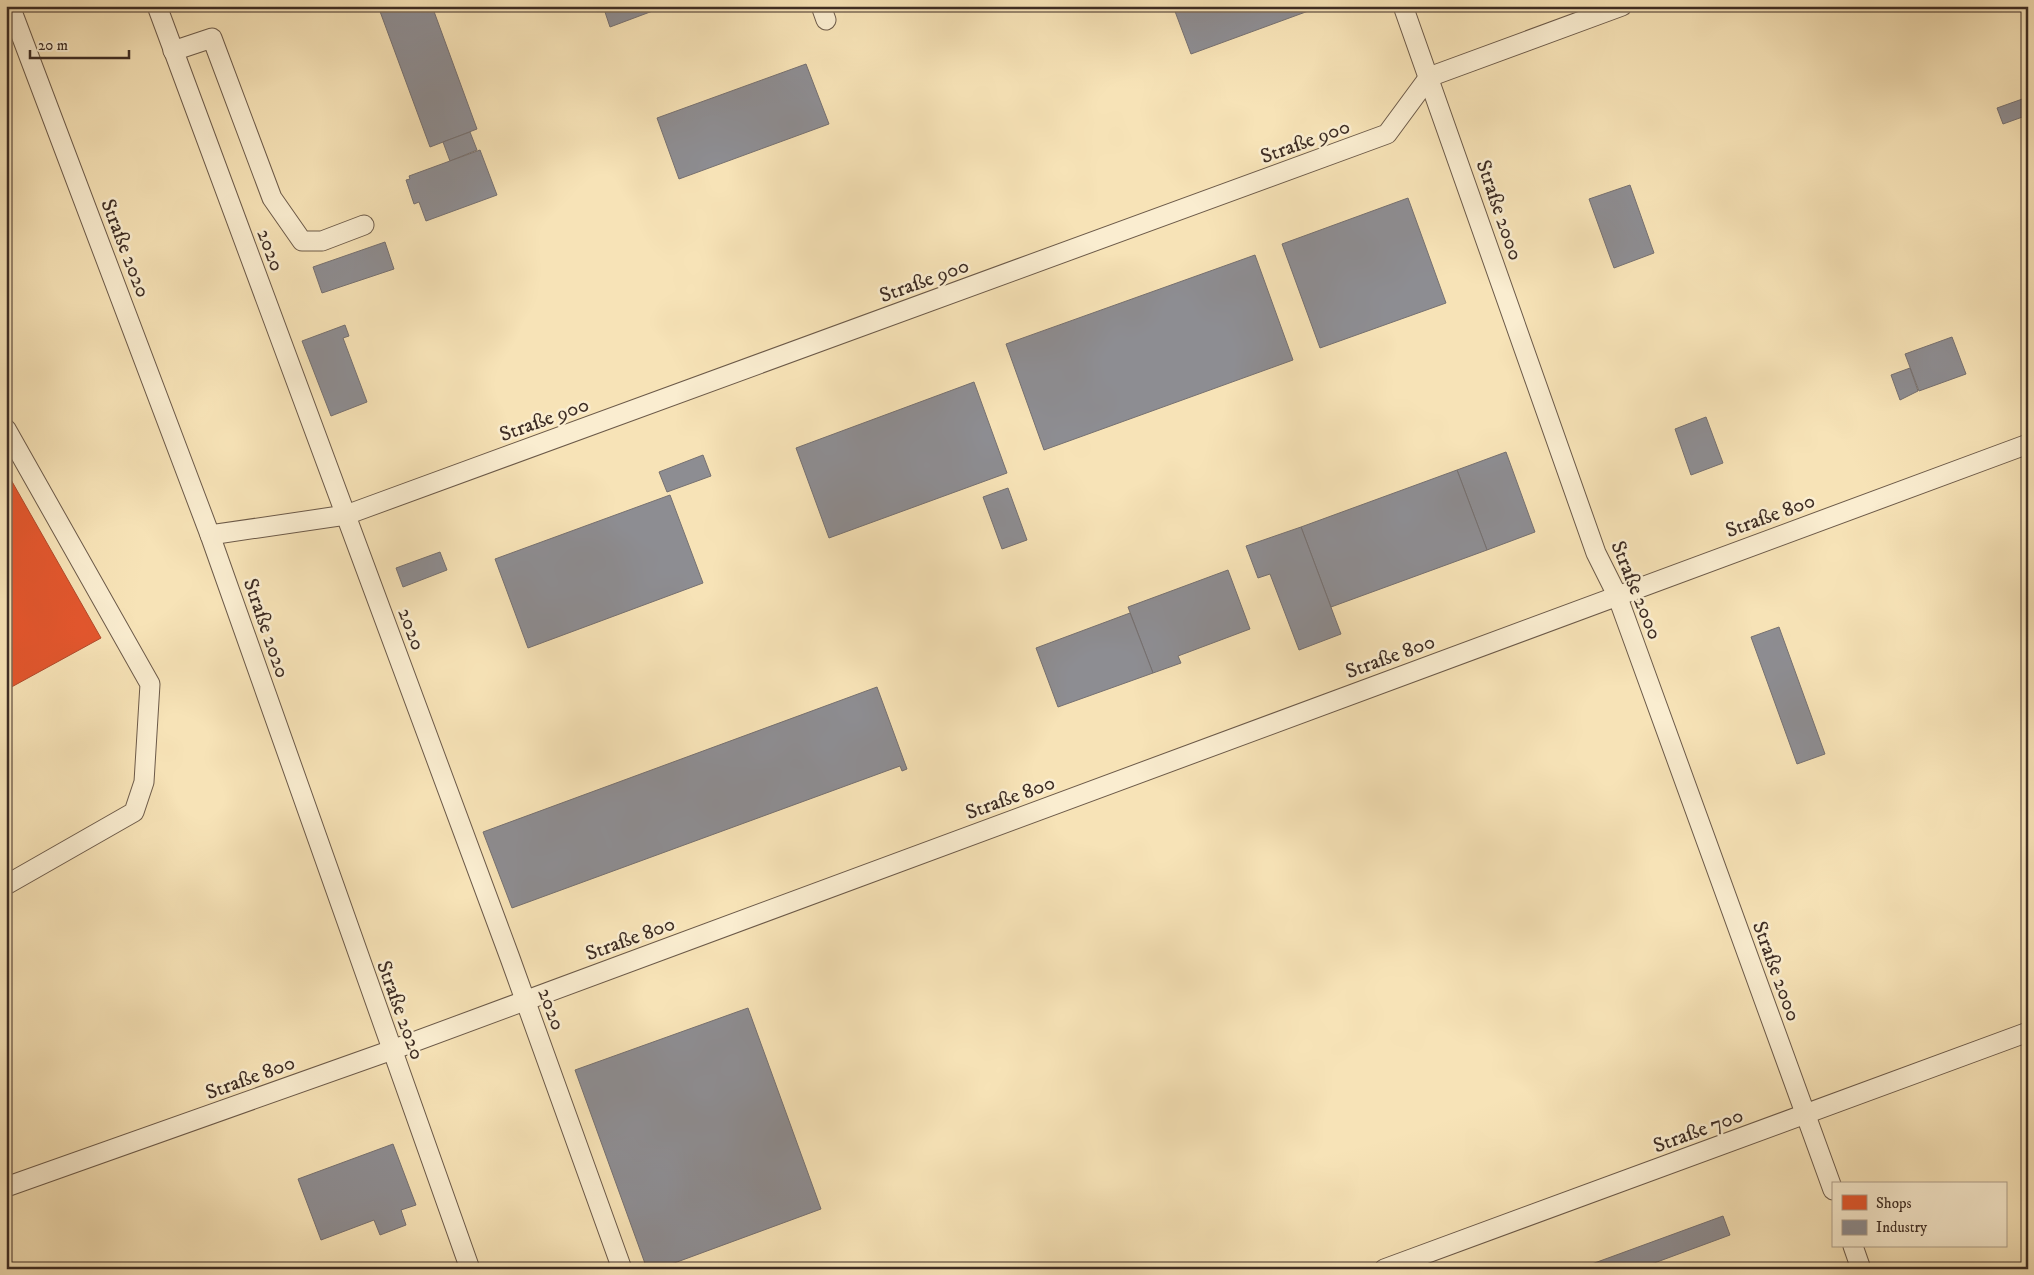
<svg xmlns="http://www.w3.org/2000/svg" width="2034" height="1275" viewBox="0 0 2034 1275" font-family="'IM FELL DW Pica',serif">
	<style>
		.shops { fill: #e4572e; stroke: #b24a2b }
		.industry { fill: #8d8d92; stroke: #757071 }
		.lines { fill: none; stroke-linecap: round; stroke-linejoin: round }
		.service-casing { stroke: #6c5a49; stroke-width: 21 }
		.service { stroke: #faedd0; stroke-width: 19 }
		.labels { text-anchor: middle; stroke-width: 5; stroke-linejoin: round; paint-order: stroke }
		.street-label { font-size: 21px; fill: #3e2d24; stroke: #faedd0 }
	</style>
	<rect width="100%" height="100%" fill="#f7e3b7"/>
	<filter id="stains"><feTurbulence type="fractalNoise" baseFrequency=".004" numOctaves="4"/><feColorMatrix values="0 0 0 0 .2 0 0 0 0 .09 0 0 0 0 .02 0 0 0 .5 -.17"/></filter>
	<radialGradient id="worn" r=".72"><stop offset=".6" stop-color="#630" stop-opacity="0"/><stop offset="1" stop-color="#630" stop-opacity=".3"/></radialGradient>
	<path class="shops" d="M6,471l95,167 -95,52z"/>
	<g class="industry">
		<path d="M378,6h54l45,123 -47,18z"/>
		<path d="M603,6h63l-56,21z"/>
		<path d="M1173,6h149l-131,48z"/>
		<path d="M806,64l23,60 -150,55 -22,-61z"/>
		<path d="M2028,97v18l-25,9 -6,-16z"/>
		<path d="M470,132l7,18 -27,11 -7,-19z"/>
		<path d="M480,150l17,45 -71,26 -7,-19 -5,2 -8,-24 4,-1 -1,-3z"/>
		<path d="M1630,185l24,68 -40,15 -25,-69z"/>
		<path d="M1408,198l38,105 -126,45 -38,-104z"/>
		<path d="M385,242l9,27 -72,24 -9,-26z"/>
		<path d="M1255,255l38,105 -249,90 -38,-106z"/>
		<path d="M345,325l4,11 -6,2 24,64 -36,14 -29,-75z"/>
		<path d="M1952,337l14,37 -47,17 -14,-37z"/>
		<path d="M1910,368l8,23 -18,9 -9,-25z"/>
		<path d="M974,382l33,91 -178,65 -33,-90z"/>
		<path d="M1706,417l17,46 -32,12 -16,-46z"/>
		<path d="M1506,452l29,80 -48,18 -30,-80z"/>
		<path d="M703,455l8,21 -44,16 -8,-20z"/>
		<path d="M1457,470l30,80 -156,57 -30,-80z"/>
		<path d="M1008,488l19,52 -25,9 -19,-52z"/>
		<path d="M670,495l33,88 -175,65 -33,-89z"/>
		<path d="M1301,527l40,107 -42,16 -29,-76 -12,4 -12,-32z"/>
		<path d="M440,552l7,18 -44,17 -7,-19z"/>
		<path d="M1228,570l22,59 -72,27 3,7 -28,10 -25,-66z"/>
		<path d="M1130,613l23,60 -95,34 -22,-59z"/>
		<path d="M1779,627l46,127 -28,10 -46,-127z"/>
		<path d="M877,687l30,82 -5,2 -2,-5 -388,142 -29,-76z"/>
		<path d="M748,1008l73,201 -163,60h-11l-72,-199z"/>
		<path d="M393,1144l23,61 -15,5 5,15 -26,10 -6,-15 -53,20 -23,-61z"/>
		<path d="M1723,1216l7,19 -92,34h-60z"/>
	</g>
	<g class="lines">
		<defs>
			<g id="service">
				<path d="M10,6l200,529 260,734"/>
				<path d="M157,6l353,952 112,311"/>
				<path d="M821,6l5,14"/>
				<path d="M1403,6l193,547 21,42 216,595"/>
				<path d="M173,51l39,-13 60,160 30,43h20l42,-16"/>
				<path d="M6,429l144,255 -6,98 -10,30 -128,73"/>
				<path d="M210,535l136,-20 1041,-381 42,-57 193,-71"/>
				<path d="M6,1187l386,-137 1636,-606"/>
				<path d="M1853,1246l8,23"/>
				<path d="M1384,1269l644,-237"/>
			</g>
		</defs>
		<use href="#service" class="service-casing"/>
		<use href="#service" class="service"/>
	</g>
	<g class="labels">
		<g class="street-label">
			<text transform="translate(1305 141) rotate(-20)" y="7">Straße 900</text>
			<text transform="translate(1500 210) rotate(71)" y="7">Straße 2000</text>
			<text transform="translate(126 248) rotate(69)" y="7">Straße 2020</text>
			<text transform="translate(271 250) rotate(70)" y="7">2020</text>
			<text transform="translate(924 280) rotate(-20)" y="7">Straße 900</text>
			<text transform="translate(544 419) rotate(-20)" y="7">Straße 900</text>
			<text transform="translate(1770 515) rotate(-20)" y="7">Straße 800</text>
			<text transform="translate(1637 590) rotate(68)" y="7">Straße 2000</text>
			<text transform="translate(267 628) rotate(71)" y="7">Straße 2020</text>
			<text transform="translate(412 629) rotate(70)" y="7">2020</text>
			<text transform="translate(1390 656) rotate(-20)" y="7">Straße 800</text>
			<text transform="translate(1010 797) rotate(-20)" y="7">Straße 800</text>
			<text transform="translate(630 938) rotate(-20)" y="7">Straße 800</text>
			<text transform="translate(1777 971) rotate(70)" y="7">Straße 2000</text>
			<text transform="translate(552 1009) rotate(70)" y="7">2020</text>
			<text transform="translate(401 1010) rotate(70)" y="7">Straße 2020</text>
			<text transform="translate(250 1077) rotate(-20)" y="7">Straße 800</text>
			<text transform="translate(1698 1130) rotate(-20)" y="7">Straße 700</text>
		</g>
	</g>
	<rect width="2034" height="1275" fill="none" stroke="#f7e3b7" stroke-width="25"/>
	<rect x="8" y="8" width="2019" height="1260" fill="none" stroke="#3e2d24" stroke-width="2.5"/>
	<rect x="12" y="12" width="2009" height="1250" fill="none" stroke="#3e2d24"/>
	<rect x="1832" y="1182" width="175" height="65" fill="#faedd0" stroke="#afa08b"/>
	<rect x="1842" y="1195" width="25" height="15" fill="#e4572e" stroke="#afa08b"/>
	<text x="1876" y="1208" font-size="15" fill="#3e2d24">Shops</text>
	<rect x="1842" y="1220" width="25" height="15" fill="#8d8d92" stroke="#afa08b"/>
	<text x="1876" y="1232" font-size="15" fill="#3e2d24">Industry</text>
	<path d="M30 50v8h99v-8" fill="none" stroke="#3e2d24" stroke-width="2.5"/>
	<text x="38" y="50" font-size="15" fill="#3e2d24" stroke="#faedd0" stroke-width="4" paint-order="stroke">20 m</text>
	<rect width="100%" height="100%" filter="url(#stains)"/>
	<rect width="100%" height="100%" fill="url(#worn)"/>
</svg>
